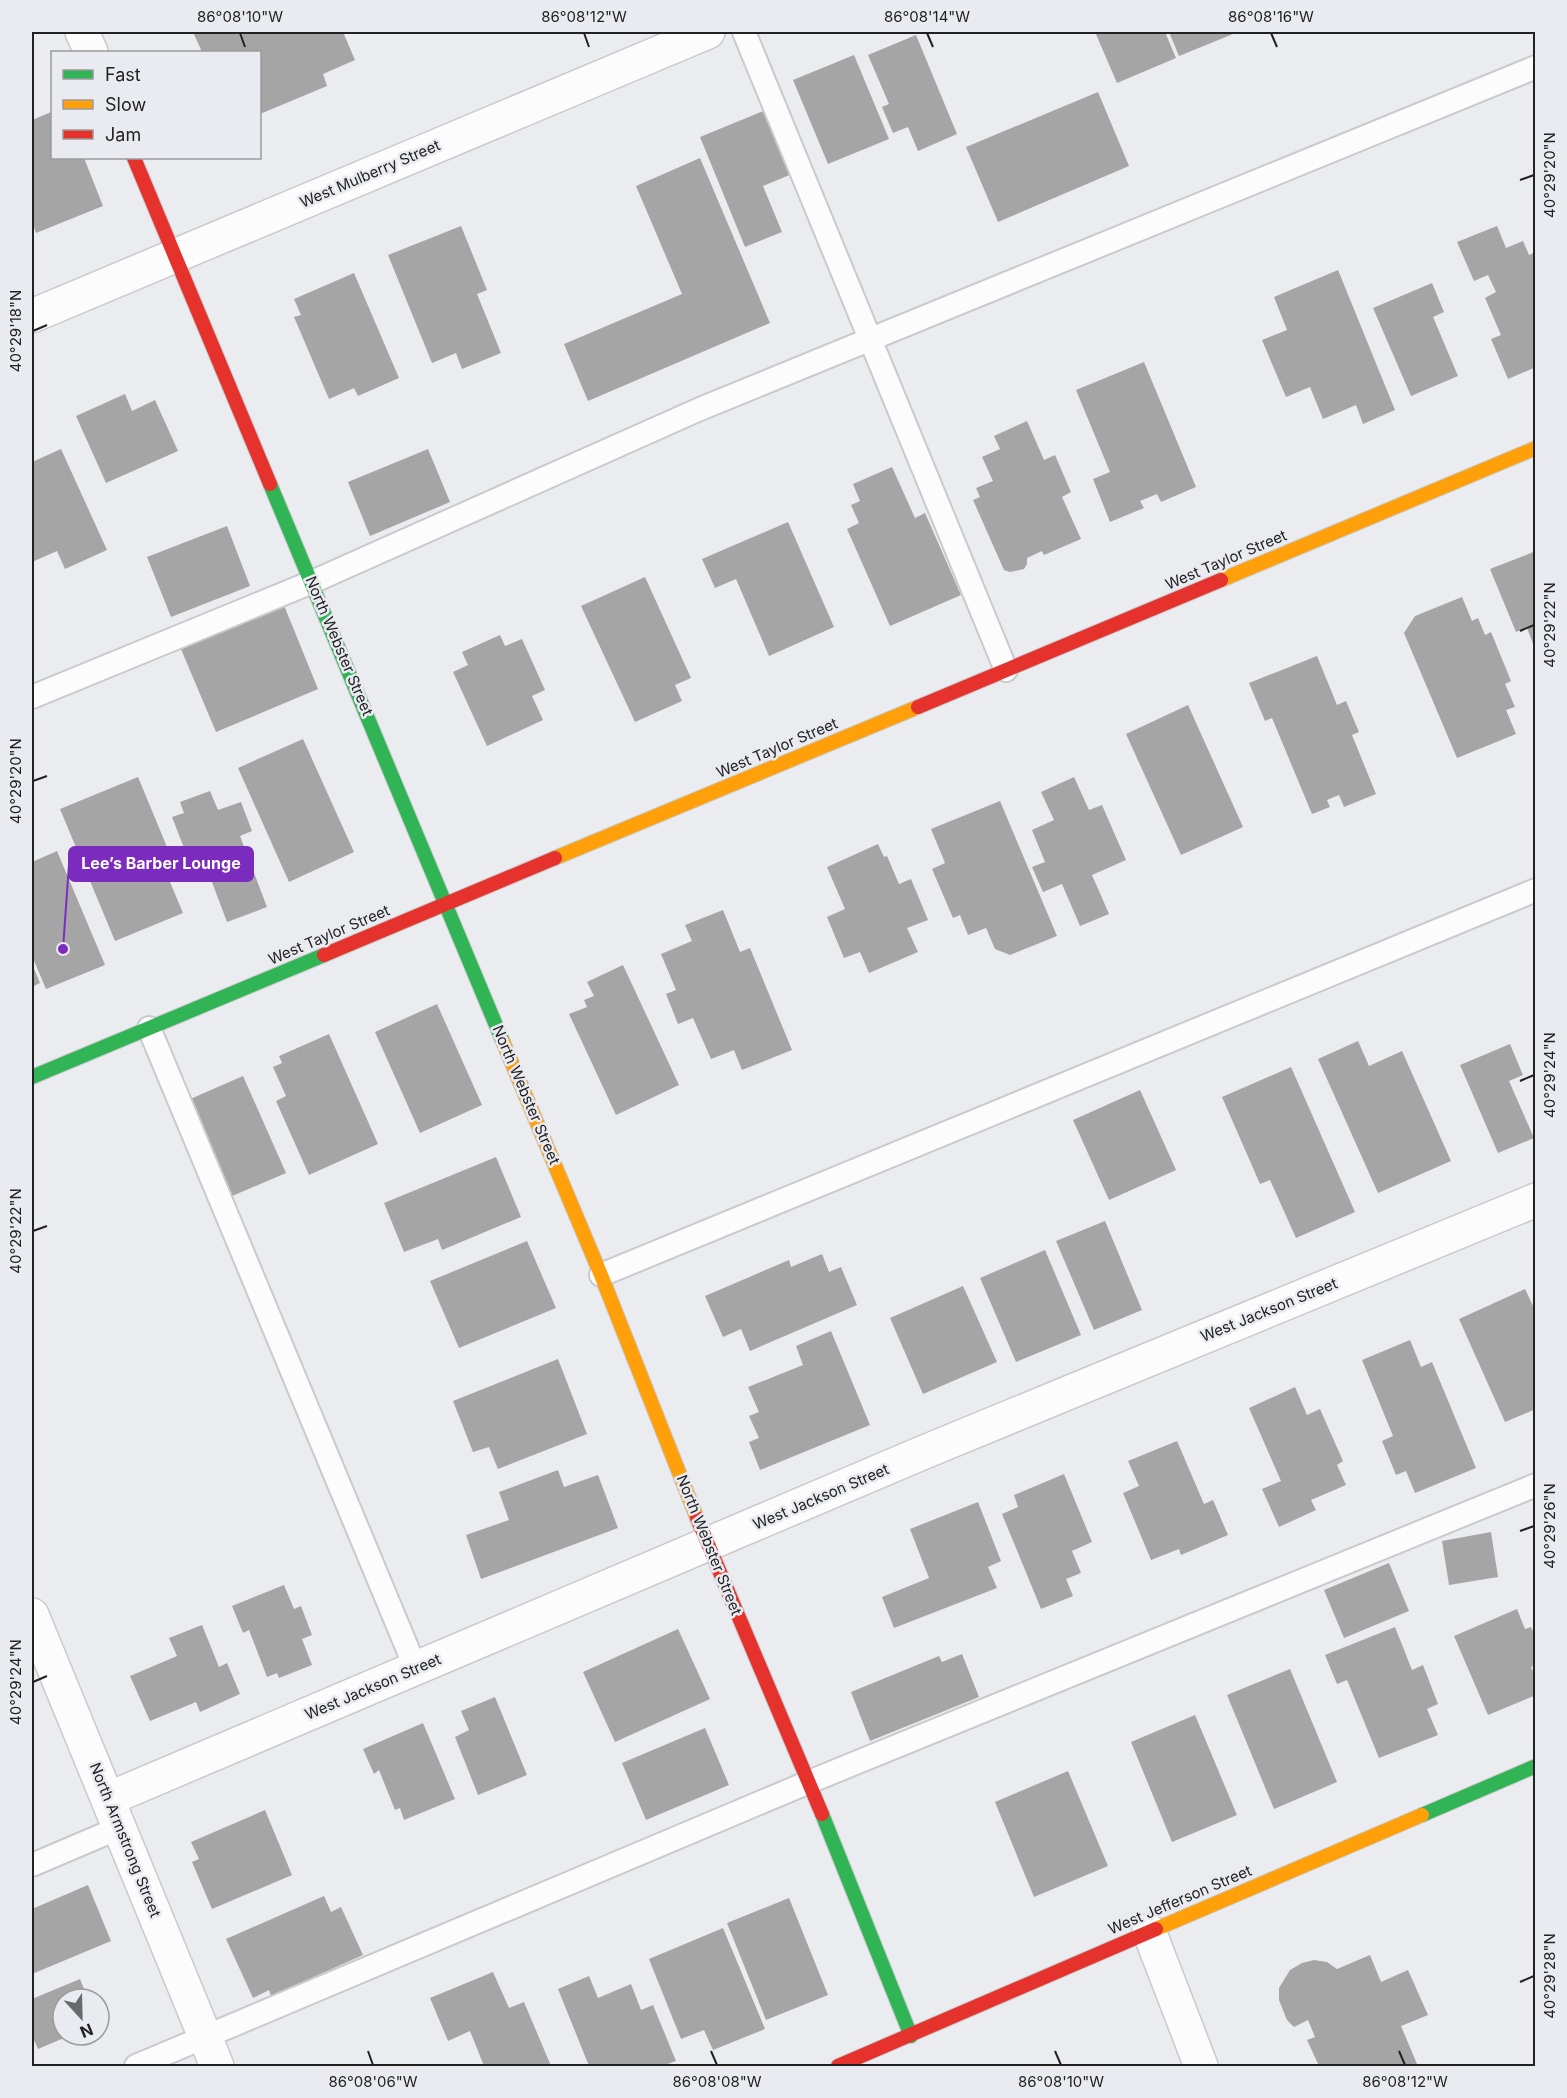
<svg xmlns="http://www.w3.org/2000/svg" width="1567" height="2098" viewBox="0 0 1567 2098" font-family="Inter,sans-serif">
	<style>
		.building { fill: #a6a5a6 }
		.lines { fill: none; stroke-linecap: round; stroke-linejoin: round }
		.lane-casing { stroke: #c9cacc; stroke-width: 26 }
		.street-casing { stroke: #c9cacc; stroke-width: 36 }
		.fast-casing { stroke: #c9cacc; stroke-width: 16 }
		.slow-casing { stroke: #c9cacc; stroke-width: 16 }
		.jam-casing { stroke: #c9cacc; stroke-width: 16 }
		.lane { stroke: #fcfcfd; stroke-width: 22 }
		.street { stroke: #fcfcfd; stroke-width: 33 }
		.fast { stroke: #30b455; stroke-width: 14 }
		.slow { stroke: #ff9f0a; stroke-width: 14 }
		.jam { stroke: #e5322d; stroke-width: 14 }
		.ticks { fill: none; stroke: #222224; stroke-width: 2 }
		.labels { text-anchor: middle; stroke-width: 5; stroke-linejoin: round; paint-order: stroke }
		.street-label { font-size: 15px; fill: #222224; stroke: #eaebf0 }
		.leader { fill: none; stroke: #7b2cbf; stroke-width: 2 }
		.callout-dot { fill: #7b2cbf; stroke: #eaebf0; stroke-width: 2 }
		.callout { fill: #7b2cbf; stroke: #7b2cbf; stroke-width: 2 }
		.callout-label { font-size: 16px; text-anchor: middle; font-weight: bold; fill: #fff }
		.neatline { fill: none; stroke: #222224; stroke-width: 2 }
		.ticks-label { font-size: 15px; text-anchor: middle; fill: #222224 }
	</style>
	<rect width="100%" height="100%" fill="#ebecef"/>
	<g class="building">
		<path d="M193,32h150l12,28 -32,14 4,12 -67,28v-62h-58z"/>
		<path d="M1095,32h70l11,26 -59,25z"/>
		<path d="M1169,32h69l-59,24z"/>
		<path d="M916,35l41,99 -39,17 -10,-24 -15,6 -11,-26 7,-3 -21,-49z"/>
		<path d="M854,55l35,84 -61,25 -35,-84z"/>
		<path d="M1098,92l31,74 -131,56 -32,-75z"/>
		<path d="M766,110l26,64 -29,12 19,46 -37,15 -45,-110z"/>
		<path d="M51,112l1,46h32l19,48 -67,27 -4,-11v-102z"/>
		<path d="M700,158l70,165 -182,78 -24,-57 118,-50 -46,-108z"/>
		<path d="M461,226l26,64 -10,4 24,59 -39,16 -6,-16 -24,10 -44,-108z"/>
		<path d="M1497,226l9,22 17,-7 6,14 7,-3v115l-28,12 -17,-40 10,-4 -16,-37 11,-6 -8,-17 -14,6 -17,-39z"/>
		<path d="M1338,270l57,140 -32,14 -7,-19 -33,14 -13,-32 -24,10 -24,-57 25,-10 -13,-33z"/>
		<path d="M354,273l45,105 -41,18 -4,-8 -25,11 -35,-82 7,-2 -7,-16z"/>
		<path d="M1432,283l12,29 -11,5 25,59 -47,20 -38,-88z"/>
		<path d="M1144,362l52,125 -35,15 -4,-8 -17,7 4,7 -34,14 -17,-43 17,-7 -34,-82z"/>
		<path d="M125,394l7,17 23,-11 23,51 -72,32 -30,-67z"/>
		<path d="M1027,421l17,39 11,-5 16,37 -9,5 19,42 -37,16 -2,-4 -15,7v6l-3,5 -14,3 -6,-2 -31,-70 7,-3 -4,-9 17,-7 -11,-24 18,-8 -6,-13z"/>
		<path d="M61,449l46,101 -42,19 -8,-18 -25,11v-100z"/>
		<path d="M428,449l22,53 -80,34 -22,-54z"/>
		<path d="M892,467l23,51 10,-5 36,82 -71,31 -43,-97 12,-6 -8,-18 9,-4 -7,-17z"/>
		<path d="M788,522l46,105 -65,29 -33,-77 -21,9 -13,-29z"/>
		<path d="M227,526l23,60 -79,31 -24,-60z"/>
		<path d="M1536,551v98h-1l-8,-21 -11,4 -26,-63z"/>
		<path d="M645,577l46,101 -16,7 7,16 -47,21 -54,-116z"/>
		<path d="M1462,597l10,24 6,-3 7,17 6,-3 20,49 -6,3 10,23 -9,3 10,24 -59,24 -53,-125 11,-17z"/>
		<path d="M281,598l37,91 -102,43 -38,-90z"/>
		<path d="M500,635l5,11 17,-7 23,51 -13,6 11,24 -56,26 -34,-74 15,-7 -6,-13z"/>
		<path d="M1317,656l20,49 9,-4 13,31 -7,3 24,59 -32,13 -5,-12 -12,5 3,7 -18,7 -40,-96 -7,3 -16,-38z"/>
		<path d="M1188,705l55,122 -62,28 -55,-121z"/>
		<path d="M303,739l51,113 -65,30 -51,-114z"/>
		<path d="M138,777l34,82 -10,4 21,50 -68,28 -55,-132z"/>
		<path d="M1074,777l15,33 13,-5 24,55 -34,15 17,39 -29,12 -18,-42 -19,8 -11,-25 13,-5 -13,-32 22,-10 -13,-28z"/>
		<path d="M210,791l8,19 23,-8 11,29 -12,5 27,71 -40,15 -26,-69 -13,5 -16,-41 12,-4 -4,-11z"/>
		<path d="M1000,801l57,135 -47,19 -15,-6 -9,-21 -18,7 -8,-20 -7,3 -21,-49 13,-6 -14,-34z"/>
		<path d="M878,844l6,13 3,-1 12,28 12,-5 17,41 -21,8 11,24 -49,21 -9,-21 -16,6 -17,-41 18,-8 -18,-42z"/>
		<path d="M57,851l48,114 -59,24 -14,-33v-94z"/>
		<path d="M723,910l17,42 10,-4 42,102 -50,20 -8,-20 -23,9 -18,-41 -15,6 -12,-30 10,-4 -15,-36 31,-13 -7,-16z"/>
		<path d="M32,964l8,19 -8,4z"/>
		<path d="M623,965l56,120 -63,30 -47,-101 18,-7 -3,-7 10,-4 -7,-14z"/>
		<path d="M437,1004l45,101 -62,28 -45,-101z"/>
		<path d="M329,1034l49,110 -69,31 -33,-74 10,-5 -13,-29 9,-4 -3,-7z"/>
		<path d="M1358,1041l11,25 33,-15 49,110 -73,32 -60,-134z"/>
		<path d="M1510,1044l13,31 -14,6 25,57 -36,15 -38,-88z"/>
		<path d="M1291,1067l64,145 -59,26 -26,-58 -10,4 -38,-87z"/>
		<path d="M243,1076l43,97 -56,24 -42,-97z"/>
		<path d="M1140,1090l36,80 -67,30 -36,-80z"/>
		<path d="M496,1157l25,60 -79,33 -4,-11 -34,13 -20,-49z"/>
		<path d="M1105,1221l37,89 -48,20 -38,-89z"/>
		<path d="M527,1241l29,67 -97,40 -29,-67z"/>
		<path d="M1045,1250l36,85 -65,27 -36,-84z"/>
		<path d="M822,1254l7,18 12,-5 16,38 -107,46 -9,-22 -18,8 -18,-41 84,-36 2,7z"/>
		<path d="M963,1286l34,76 -74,32 -33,-76z"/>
		<path d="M1525,1289l11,23v97l-31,13 -46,-103z"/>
		<path d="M831,1331l39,94 -110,45 -11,-28 10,-4 -10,-22 10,-4 -11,-25 55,-22 -7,-19z"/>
		<path d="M1410,1340l11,27 11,-5 44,106 -61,25 -9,-22 -10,4 -14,-34 11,-5 -31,-76z"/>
		<path d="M558,1359l29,75 -89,35 -9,-22 -16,5 -20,-51z"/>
		<path d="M1295,1387l12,28 13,-6 23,52 -6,4 9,20 -35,15 5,10 -37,17 -17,-38 19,-8 -32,-73z"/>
		<path d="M1177,1441l27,63 9,-4 15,35 -47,20 -2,-6 -28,11 -28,-67 16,-7 -11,-25z"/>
		<path d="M558,1470l6,17 34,-12 20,53 -137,51 -15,-44 43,-15 -10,-28z"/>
		<path d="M1064,1474l28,68 -20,9 9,22 -15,6 7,17 -32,13 -39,-95 16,-7 -4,-12z"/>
		<path d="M978,1502l23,59 -13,6 9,21 -103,40 -12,-31 47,-19 -19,-49z"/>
		<path d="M1491,1532l7,45 -49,8 -7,-44z"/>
		<path d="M1389,1563l20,48 -65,27 -20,-48z"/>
		<path d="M284,1585l10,24 7,-3 11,29 -10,4 10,26 -33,13 -2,-5 -10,4 -18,-47 -6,3 -11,-27z"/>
		<path d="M1517,1609l8,20 6,-2 5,11v27l-5,2 5,11v17l-48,20 -34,-79z"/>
		<path d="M202,1625l17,42 8,-4 13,31 -40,18 -4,-10 -46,19 -20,-45 47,-20 -8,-18z"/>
		<path d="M1395,1627l17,43 11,-5 15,39 -11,5 11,26 -59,23 -32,-78 -10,4 -12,-29z"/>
		<path d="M678,1629l32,70 -95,43 -32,-70z"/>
		<path d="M962,1654l17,43 -109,44 -19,-49 88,-36 3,6z"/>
		<path d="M1290,1669l47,113 -63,27 -47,-114z"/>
		<path d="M495,1697l32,78 -49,20 -23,-58 14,-7 -8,-19z"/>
		<path d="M1195,1715l42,100 -65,27 -41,-100z"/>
		<path d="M423,1723l32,76 -51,21 -4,-12 -5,2 -16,-40 -5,4 -11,-25z"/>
		<path d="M705,1728l24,57 -83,35 -24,-57z"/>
		<path d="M1068,1771l40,95 -74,31 -39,-95z"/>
		<path d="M265,1810l27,65 -80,34 -20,-47 7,-3 -8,-17z"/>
		<path d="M88,1885l23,56 -79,33v-65z"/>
		<path d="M324,1896l7,16 10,-5 22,48 -92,41 -2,-6 -16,8 -27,-59z"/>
		<path d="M789,1898l39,97 -62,25 -39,-97z"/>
		<path d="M723,1928l42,101 -52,21 -9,-20 -23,9 -32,-80z"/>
		<path d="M1370,1955l11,27 27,-12 20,45 -27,11 16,38 -7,2h-91l-12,-26 8,-3 -7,-17 -14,7 -7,-7 -8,-20v-12l11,-18 12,-7 12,-3 13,2 10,7z"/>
		<path d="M493,1972l16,36 15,-6 27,64h-67l-14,-35 -22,10 -18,-43z"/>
		<path d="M589,1976l9,22 33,-14 10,26 12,-5 23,56 -14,5h-73l-31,-77z"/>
		<path d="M80,1979l8,20h-25v36h8l-33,14 -4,-9 -2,1v-42z"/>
	</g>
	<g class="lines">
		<defs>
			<g id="lane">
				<path d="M744,32l262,638"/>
				<path d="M32,697l280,-115 388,-173 836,-342"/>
				<path d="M149,1028l267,641"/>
				<path d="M601,1275l935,-385"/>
				<path d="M32,1865l87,-37"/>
				<path d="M136,2066l673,-284 727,-297"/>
			</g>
			<g id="street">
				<path d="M82,32l9,20"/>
				<path d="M32,316l676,-284"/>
				<path d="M32,1615l185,451"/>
				<path d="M108,1799l814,-346 614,-253"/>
				<path d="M1149,1931l52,135"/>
			</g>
			<g id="fast">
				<path d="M270,484l233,558"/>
				<path d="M32,1077l292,-122"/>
				<path d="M822,1814l89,222"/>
				<path d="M1422,1815l114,-49"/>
			</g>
			<g id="slow">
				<path d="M1221,580l315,-132"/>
				<path d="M555,858l363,-151"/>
				<path d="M503,1042l98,233 96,243"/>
				<path d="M1156,1929l266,-114"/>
			</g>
			<g id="jam">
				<path d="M134,158l136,326"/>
				<path d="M918,707l303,-127"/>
				<path d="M324,955l231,-97"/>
				<path d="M697,1518l125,296"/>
				<path d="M838,2066l318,-137"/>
			</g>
		</defs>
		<use href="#lane" class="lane-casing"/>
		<use href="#street" class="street-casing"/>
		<use href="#fast" class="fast-casing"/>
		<use href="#slow" class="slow-casing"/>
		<use href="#jam" class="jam-casing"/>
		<use href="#lane" class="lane"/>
		<use href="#street" class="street"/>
		<use href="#fast" class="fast"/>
		<use href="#slow" class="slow"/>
		<use href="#jam" class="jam"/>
	</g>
	<path class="ticks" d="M240,33l5,14M584,33l5,14M927,33l6,14M1271,33l6,14M1520,180l14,-5M33,331l14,-6M1520,631l14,-6M33,781l14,-5M1520,1081l14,-6M33,1231l14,-5M1520,1531l14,-5M33,1682l14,-6M1520,1982l14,-6M368,2051l5,14M711,2051l6,14M1055,2051l6,14M1399,2051l6,14"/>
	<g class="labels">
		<g class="street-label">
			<text transform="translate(370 174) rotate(-23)" y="5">West Mulberry Street</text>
			<text transform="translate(1226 560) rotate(-23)" y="5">West Taylor Street</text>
			<text transform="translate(339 646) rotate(67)" y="5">North Webster Street</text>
			<text transform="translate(777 748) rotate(-23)" y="5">West Taylor Street</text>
			<text transform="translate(329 935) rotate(-23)" y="5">West Taylor Street</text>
			<text transform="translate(526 1095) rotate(67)" y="5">North Webster Street</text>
			<text transform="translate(1269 1310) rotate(-22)" y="5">West Jackson Street</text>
			<text transform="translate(821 1497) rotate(-23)" y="5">West Jackson Street</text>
			<text transform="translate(709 1545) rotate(68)" y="5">North Webster Street</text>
			<text transform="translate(373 1687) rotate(-23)" y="5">West Jackson Street</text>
			<text transform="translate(125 1840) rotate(68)" y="5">North Armstrong Street</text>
			<text transform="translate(1180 1900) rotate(-23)" y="5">West Jefferson Street</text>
		</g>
	</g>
	<path class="leader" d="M63 949L69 864"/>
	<circle class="callout-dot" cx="63" cy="949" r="6"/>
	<rect class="callout" x="69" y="847" width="184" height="34" rx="6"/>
	<g class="callout-label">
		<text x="161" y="869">Lee’s Barber Lounge</text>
	</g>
	<rect width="1567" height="2098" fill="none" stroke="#eaebf0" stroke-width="66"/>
	<rect x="51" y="51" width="210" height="108" fill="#eaebf0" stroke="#9a9b9e" stroke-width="1.5"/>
	<rect x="63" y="70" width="30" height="9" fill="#30b455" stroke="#9a9b9e" stroke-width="1.5"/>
	<text x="105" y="81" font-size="18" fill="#222224">Fast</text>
	<rect x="63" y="100" width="30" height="9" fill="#ff9f0a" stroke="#9a9b9e" stroke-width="1.5"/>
	<text x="105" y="111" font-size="18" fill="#222224">Slow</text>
	<rect x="63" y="130" width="30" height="9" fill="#e5322d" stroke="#9a9b9e" stroke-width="1.5"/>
	<text x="105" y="141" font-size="18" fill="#222224">Jam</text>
	<g transform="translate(81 2017) rotate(158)"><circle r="28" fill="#eaebf0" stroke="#9a9b9e" stroke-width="1.5"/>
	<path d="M0-4.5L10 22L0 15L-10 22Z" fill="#68696b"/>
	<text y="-9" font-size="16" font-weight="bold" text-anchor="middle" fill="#222224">N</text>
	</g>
	<rect x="33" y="33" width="1501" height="2032" class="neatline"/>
	<g class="ticks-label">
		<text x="240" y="22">86°08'10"W</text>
		<text x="584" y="22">86°08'12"W</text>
		<text x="927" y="22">86°08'14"W</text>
		<text x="1271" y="22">86°08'16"W</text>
		<text transform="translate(1550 175) rotate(-90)" y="5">40°29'20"N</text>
		<text transform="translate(16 331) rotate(-90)" y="5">40°29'18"N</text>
		<text transform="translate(1550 625) rotate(-90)" y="5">40°29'22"N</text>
		<text transform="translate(16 781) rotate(-90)" y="5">40°29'20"N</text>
		<text transform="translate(1550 1075) rotate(-90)" y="5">40°29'24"N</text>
		<text transform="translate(16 1231) rotate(-90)" y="5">40°29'22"N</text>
		<text transform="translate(1550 1526) rotate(-90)" y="5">40°29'26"N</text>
		<text transform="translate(16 1682) rotate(-90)" y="5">40°29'24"N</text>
		<text transform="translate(1550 1976) rotate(-90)" y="5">40°29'28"N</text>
		<text x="373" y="2087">86°08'06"W</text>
		<text x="717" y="2087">86°08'08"W</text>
		<text x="1061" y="2087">86°08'10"W</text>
		<text x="1405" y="2087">86°08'12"W</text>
	</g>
</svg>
